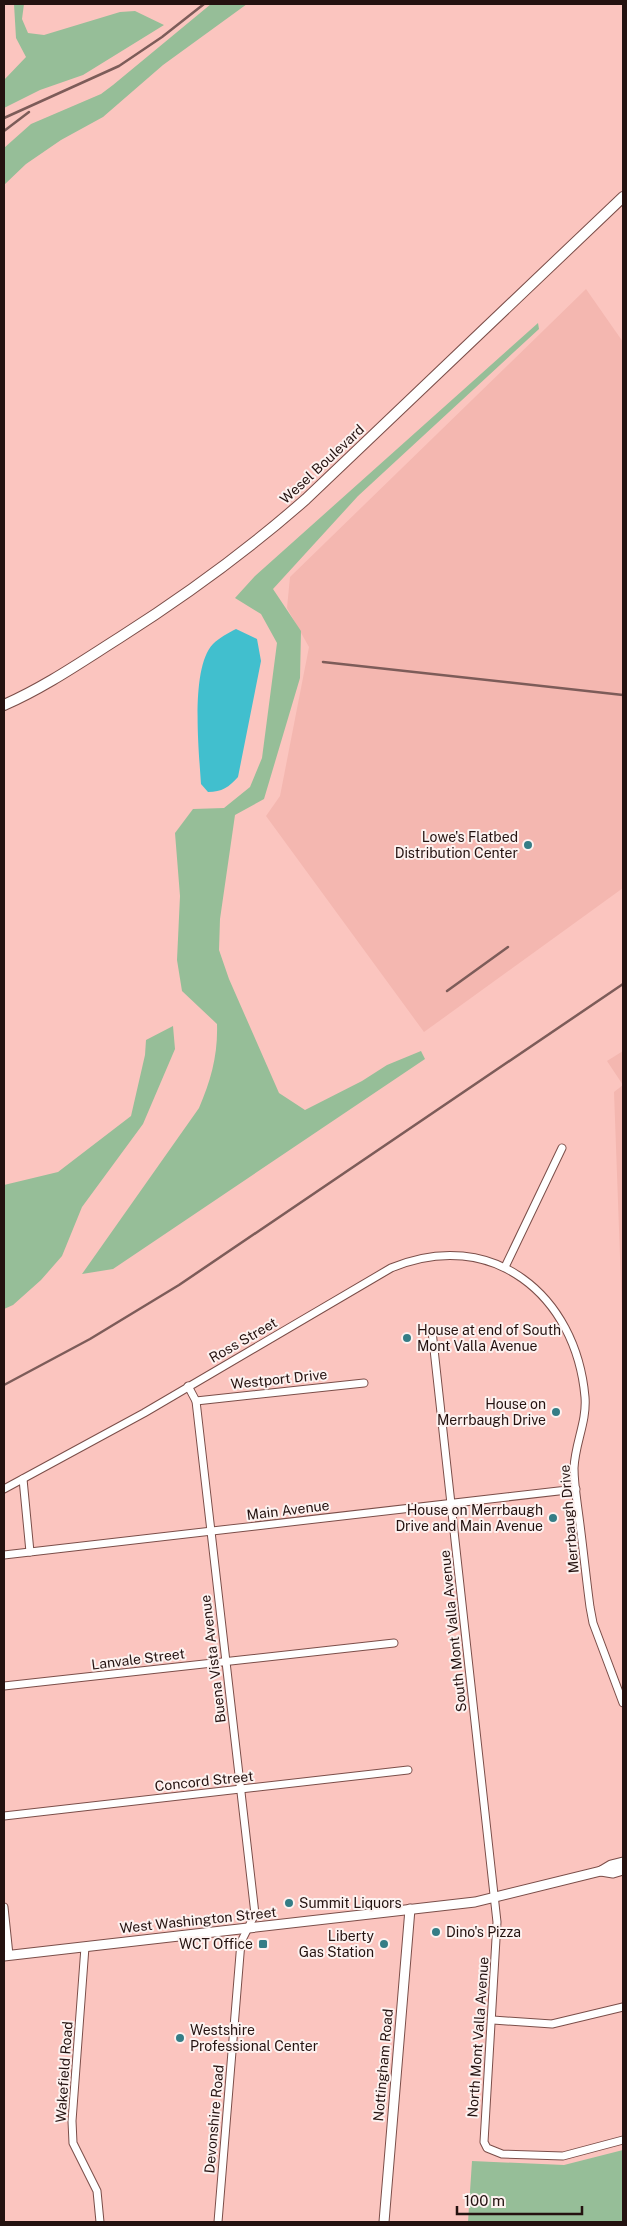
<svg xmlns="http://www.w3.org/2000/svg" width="627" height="2226" viewBox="0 0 627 2226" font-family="'Public Sans',sans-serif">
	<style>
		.built { fill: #f4b7b0 }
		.green { fill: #96be98 }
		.water { fill: #41bfce }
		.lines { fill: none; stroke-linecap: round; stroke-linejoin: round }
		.minor-casing { stroke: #7b4e49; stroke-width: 9 }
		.tertiary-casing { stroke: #7b4e49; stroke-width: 11 }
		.secondary-casing { stroke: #7b4e49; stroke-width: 12 }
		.minor { stroke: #fff; stroke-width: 7 }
		.tertiary { stroke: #fff; stroke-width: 9 }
		.secondary { stroke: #fff; stroke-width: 10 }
		.rail { stroke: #7d5c59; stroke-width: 2.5 }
		.poi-dot { fill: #357d86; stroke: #fdf2f0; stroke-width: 2 }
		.labels { text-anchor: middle; stroke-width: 4; stroke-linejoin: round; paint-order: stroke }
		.street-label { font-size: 14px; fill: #241210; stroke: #fdf2f0 }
		.poi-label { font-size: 14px; fill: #241210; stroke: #fdf2f0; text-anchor: end }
	</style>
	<rect width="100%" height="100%" fill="#fbc5bf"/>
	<g class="built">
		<path d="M586,289l37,53v546l-199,144 -158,-216 14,-20 29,-149 -22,-39 3,-31z"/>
		<path d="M623,1051v288l-9,-247 9,-7 -16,-24z"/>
	</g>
	<g class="green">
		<path d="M14,4h10l-2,15 6,14 16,2 76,-23 15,-1 29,14 -81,50 -43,15 -36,18v-28l22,-23 -10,-19z"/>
		<path d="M211,4h36l-84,61 -60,52 -42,23 -35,24 -22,21v-37l27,-24 70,-30 12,-9z"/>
		<path d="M538,323l1,6 -181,167 -85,93 28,42 -1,47 -36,121 -29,16 -15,104 -1,31 10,29 50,114 26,17 57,-29 25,-16 34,-14 4,8 -312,210 -31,5 117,-166c12,-28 19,-53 18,-84l-35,-33 -5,-31 3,-64 -5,-63 18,-24 31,-1 26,-21 12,-29 15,-115 -16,-29 -26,-16 20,-22z"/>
		<path d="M173,1026l2,23 -32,75 -61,83 -20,49 -21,24 -28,25 -9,4v-124l54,-13 73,-56 14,-61 1,-15z"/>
		<path d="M623,2150v72h-155l4,-61 92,4z"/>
	</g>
	<path class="water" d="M236,629l21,10 4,22 -23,116c-9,10 -16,15 -30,15l-7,-8c-2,-33 -11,-116 12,-140 6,-6 15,-11 23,-15z"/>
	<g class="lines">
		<defs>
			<g id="minor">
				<path d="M505,1267l57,-119"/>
				<path d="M432,1331l65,591 -13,220 3,6 15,6 61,2 60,-16"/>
				<path d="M188,1386l8,15 59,513 -14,28 -23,280"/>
				<path d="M196,1401l168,-18"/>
				<path d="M23,1479l7,73"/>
				<path d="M4,1489l140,-76 247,-145c101,-42 185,27 194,129 2,25 -10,46 -11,71 0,16 3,33 5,49 4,30 7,60 11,90l3,16 30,80"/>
				<path d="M4,1555l572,-66"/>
				<path d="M4,1686l390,-43"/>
				<path d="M4,1816l404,-46"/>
				<path d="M4,1907l5,48"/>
				<path d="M85,1947l-13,174 1,22 24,48 3,31"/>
				<path d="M493,2020l59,4 71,-17"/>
			</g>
			<g id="tertiary">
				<path d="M601,1871l12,2 10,-3"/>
				<path d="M4,1956l471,-54 126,-31 10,-6 12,-3"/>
				<path d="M384,2222l26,-313"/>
			</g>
			<path id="secondary" d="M4,705c41,-18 77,-43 115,-67 66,-42 128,-87 187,-139l317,-302"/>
		</defs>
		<use href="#minor" class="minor-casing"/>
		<use href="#tertiary" class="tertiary-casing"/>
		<use href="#secondary" class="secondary-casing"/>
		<use href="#minor" class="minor"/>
		<use href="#tertiary" class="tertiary"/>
		<use href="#secondary" class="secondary"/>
		<g class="rail">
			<path d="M4,118l115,-52 43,-29 42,-33"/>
			<path d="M4,131l25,-19"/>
			<path d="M323,662l300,33"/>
			<path d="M447,991l61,-44"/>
			<path d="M4,1385l86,-46 89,-54 444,-301"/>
		</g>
	</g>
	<g class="poi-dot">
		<circle cx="528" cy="845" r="5"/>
		<circle cx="407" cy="1338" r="5"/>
		<circle cx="556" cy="1412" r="5"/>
		<circle cx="553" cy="1518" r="5"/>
		<circle cx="289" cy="1903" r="5"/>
		<circle cx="436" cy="1932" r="5"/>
		<rect x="258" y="1939" width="10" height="10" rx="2.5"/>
		<circle cx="384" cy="1944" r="5"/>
		<circle cx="180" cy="2038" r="5"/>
	</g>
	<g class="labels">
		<g class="street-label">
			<text transform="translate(322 464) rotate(-43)" y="5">Wesel Boulevard</text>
			<text transform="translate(243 1340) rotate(-30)" y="5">Ross Street</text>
			<text transform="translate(279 1379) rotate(-6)" y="5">Westport Drive</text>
			<text transform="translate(288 1510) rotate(-7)" y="5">Main Avenue</text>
			<text transform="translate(569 1519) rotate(-95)" y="5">Merrbaugh Drive</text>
			<text transform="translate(453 1631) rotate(-96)" y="5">South Mont Valla Avenue</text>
			<text transform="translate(138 1659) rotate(-7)" y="5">Lanvale Street</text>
			<text transform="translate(213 1659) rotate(-97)" y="5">Buena Vista Avenue</text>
			<text transform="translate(204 1781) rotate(-6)" y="5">Concord Street</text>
			<text transform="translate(198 1920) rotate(-6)" y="5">West Washington Street</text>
			<text transform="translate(478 2037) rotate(-86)" y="5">North Mont Valla Avenue</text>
			<text transform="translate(383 2065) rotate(-85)" y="5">Nottingham Road</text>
			<text transform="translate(64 2072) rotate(-86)" y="5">Wakefield Road</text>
			<text transform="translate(214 2119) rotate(-85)" y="5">Devonshire Road</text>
		</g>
		<g class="poi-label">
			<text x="518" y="842">Lowe's Flatbed<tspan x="518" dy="16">Distribution Center</tspan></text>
			<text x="417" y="1335" text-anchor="start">House at end of South<tspan x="417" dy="16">Mont Valla Avenue</tspan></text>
			<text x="546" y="1409">House on<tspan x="546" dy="16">Merrbaugh Drive</tspan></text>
			<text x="543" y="1515">House on Merrbaugh<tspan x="543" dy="16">Drive and Main Avenue</tspan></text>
			<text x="299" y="1908" text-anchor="start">Summit Liquors</text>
			<text x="446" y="1937" text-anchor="start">Dino's Pizza</text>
			<text x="374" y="1941">Liberty<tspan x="374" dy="16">Gas Station</tspan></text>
			<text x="253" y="1949">WCT Office</text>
			<text x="190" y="2035" text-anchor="start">Westshire<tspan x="190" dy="16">Professional Center</tspan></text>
		</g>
	</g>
	<rect width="627" height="2226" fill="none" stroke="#241210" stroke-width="10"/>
	<path d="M457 2206v8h125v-8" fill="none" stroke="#241210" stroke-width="2.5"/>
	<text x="464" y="2206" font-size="15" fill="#241210" stroke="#fdf2f0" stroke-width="4" paint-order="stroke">100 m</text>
</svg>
